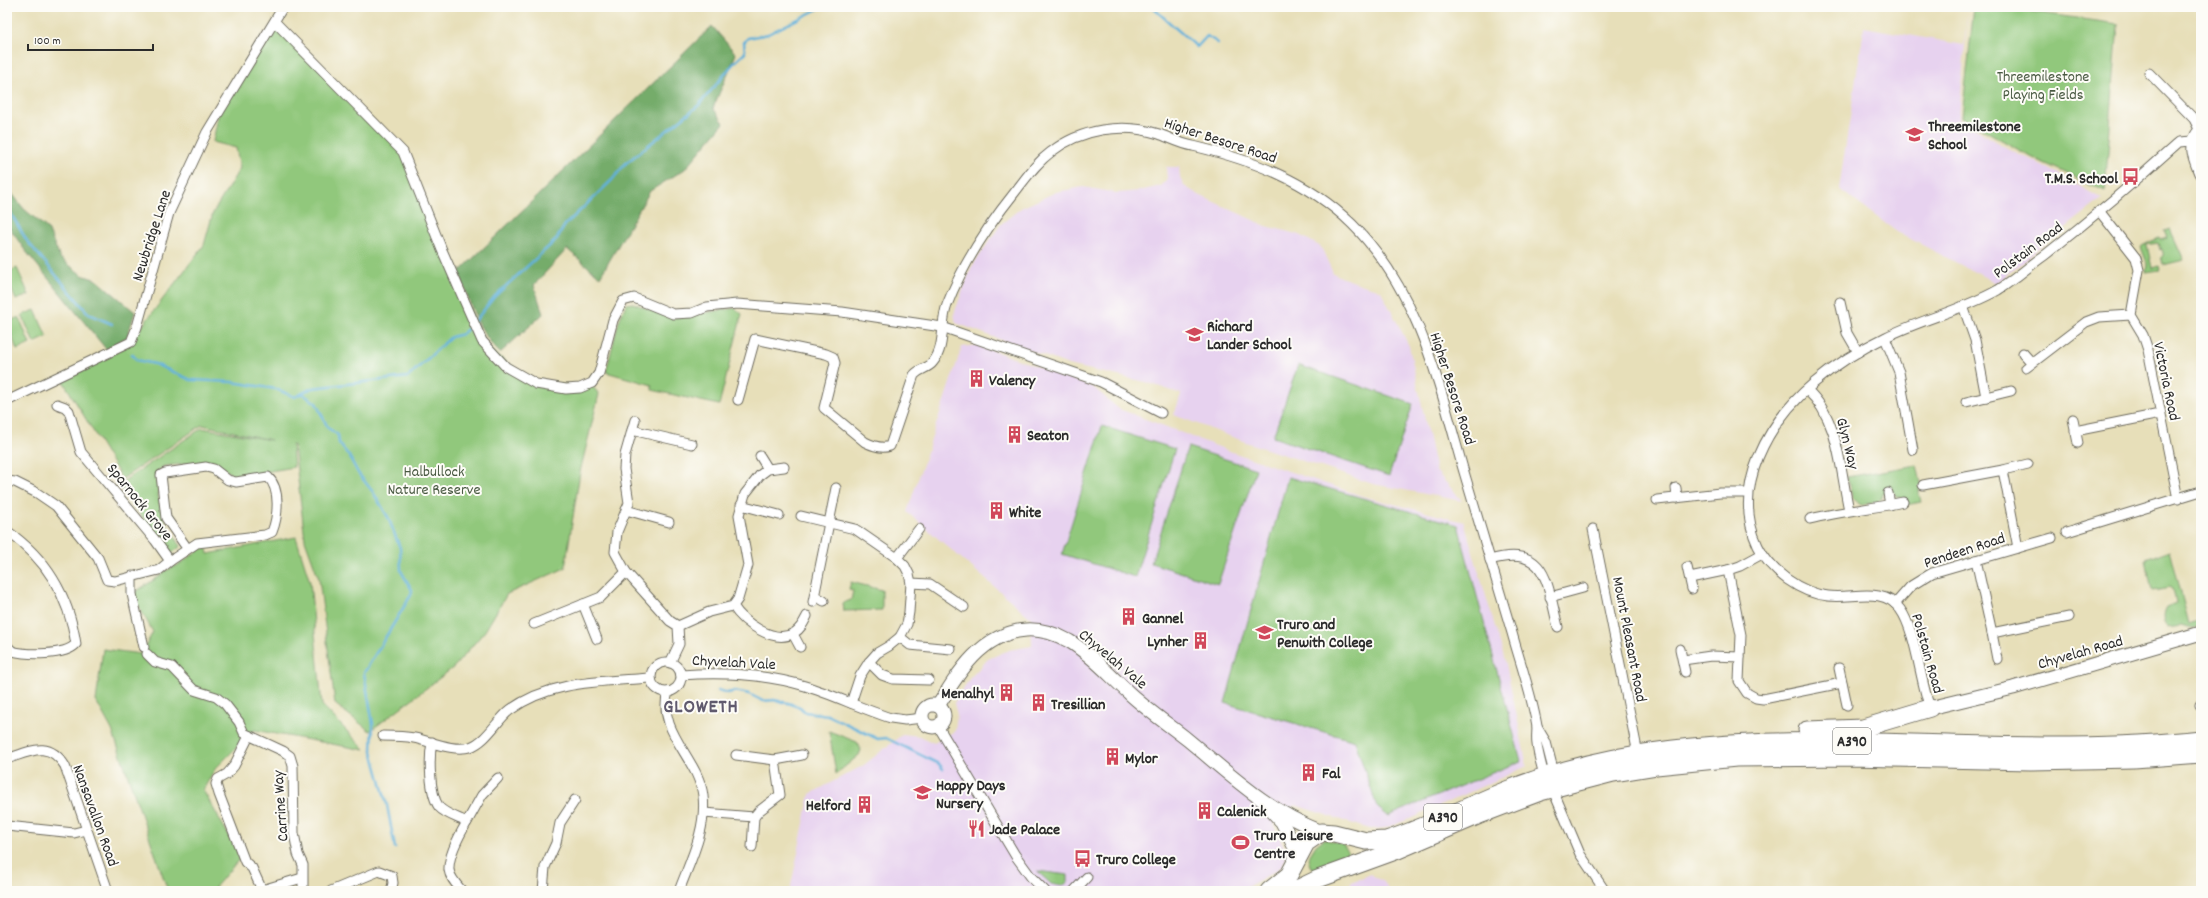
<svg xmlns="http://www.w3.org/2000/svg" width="2208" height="898" viewBox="0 0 2208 898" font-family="Dekko,sans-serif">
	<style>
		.built { fill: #e7d2ef }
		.green { fill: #91c87b; stroke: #5e7a53 }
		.forest { fill: #74ac6b; stroke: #506c4b }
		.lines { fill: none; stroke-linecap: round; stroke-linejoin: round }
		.stream { stroke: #60b1db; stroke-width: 2.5 }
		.street-casing { stroke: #6d6a5d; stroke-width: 11 }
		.secondary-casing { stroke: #6d6a5d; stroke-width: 15 }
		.highway-casing { stroke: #6d6a5d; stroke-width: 19 }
		.street { stroke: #fff; stroke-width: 9 }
		.secondary { stroke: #fff; stroke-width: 13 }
		.highway { stroke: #fff; stroke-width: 17 }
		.labels { text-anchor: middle; stroke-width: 4; stroke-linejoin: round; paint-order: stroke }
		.shield { fill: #fdfcf7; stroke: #6a6a68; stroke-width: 1 }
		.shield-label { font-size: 15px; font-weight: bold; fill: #2b2b2b }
		.park-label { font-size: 16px; fill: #4a5a43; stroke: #fdfcf7 }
		.poi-label { font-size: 16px; font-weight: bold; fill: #2b2b2b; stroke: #fdfcf7; text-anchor: start }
		.street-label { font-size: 16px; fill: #2b2b2b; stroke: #fdfcf7 }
		.district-label { font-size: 20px; font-weight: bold; letter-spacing: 1px; fill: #605a6e; stroke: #fdfcf7 }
	</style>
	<rect width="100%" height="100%" fill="#fdfcf7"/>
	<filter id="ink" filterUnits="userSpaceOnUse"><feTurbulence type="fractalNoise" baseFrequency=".025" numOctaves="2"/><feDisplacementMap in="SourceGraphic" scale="8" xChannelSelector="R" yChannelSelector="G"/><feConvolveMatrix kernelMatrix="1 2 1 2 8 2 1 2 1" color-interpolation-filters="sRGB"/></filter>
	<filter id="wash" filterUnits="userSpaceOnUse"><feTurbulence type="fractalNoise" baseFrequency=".012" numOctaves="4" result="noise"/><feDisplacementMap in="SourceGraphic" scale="16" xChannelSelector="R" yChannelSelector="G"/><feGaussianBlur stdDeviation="0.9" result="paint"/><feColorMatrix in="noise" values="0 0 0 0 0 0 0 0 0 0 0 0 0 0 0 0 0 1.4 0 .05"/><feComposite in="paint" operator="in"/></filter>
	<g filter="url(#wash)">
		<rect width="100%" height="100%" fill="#e7dfb9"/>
		<g class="built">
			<path d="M1968,7l-9,112 48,29 45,22 50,29 -106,84 -99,-51 -58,-43 25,-162 100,18z"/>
			<path d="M1166,167h13l1,10 4,9 15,9 67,31 34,9 21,12 12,26 10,5 38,13 28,55 27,125 26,30 -89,-17 -122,-40 -77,-29 7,-21 -35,-12 -77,-17 -113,-42 -2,-9 17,-46 30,-44 20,-16 35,-16 27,-5 34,6 22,-2 22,-5 6,-6z"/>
			<path d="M978,345l115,42 26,22 113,43 130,44 102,26 42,142 21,102 -112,51 -30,11 -15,1 -75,-24 -22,19 12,25 1,9 -3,6 -6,6 -37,21h-450l20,-97 54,-29 39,-31 16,2 15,7 21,-12 2,-17 -3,-11 16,-25 18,-19 21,-9 23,-4 -1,-28 -124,-106 55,-165z"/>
			<path d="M1371,874l7,5 5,1 6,11h-43l5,-9z"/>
		</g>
		<g class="green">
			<path d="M1974,7h25l119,17 -13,167 -74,-34 -69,-40z"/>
			<path d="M275,22l128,130 83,195 50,37 56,2 7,8 -19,78 -15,96 -58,26 -22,37 -31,36 -84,64 -35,-27 -16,-125 -14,-39 -11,-95h-2l2,22 -59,10 -22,-16 -49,5 -8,6c3,35 3,44 25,74l-10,8 -53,-69 84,-57 69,12 -69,-15 -80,54 -59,-98 64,-35 77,-101 9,-32 27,-45 -4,-20 -23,-6 6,-31z"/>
			<path d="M2170,229l14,31 -21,5 -2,-8h3l-2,-8 -2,1 -2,-7 -11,2 5,23 7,-2 1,4 -14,2 1,-9 -6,-16 18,-9 1,2 7,-2 -3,-7z"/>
			<path d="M17,268l12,27 -13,5 -9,-21v-7z"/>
			<path d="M633,303l38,15 64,-10 7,6 -23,91 -67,-15v-5l-46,-13 13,-51 7,-17z"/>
			<path d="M35,310l12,27 -13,6 -12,-28z"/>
			<path d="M19,317l11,27 -13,6 -10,-28z"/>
			<path d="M1298,365l115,39 -24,72 -116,-39z"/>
			<path d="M1102,426l73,23 -40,128 -73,-23z"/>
			<path d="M1188,447l68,22 -38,115 -67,-21z"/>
			<path d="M1917,465l5,23 -4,1 3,13 -15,3 -2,-8 -8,-1 -3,-5 -11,2 -1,6 -3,3 -17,3 -8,-6 -6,-22z"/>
			<path d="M1288,477l170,48 63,236 -133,55 -11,-9 -22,-66 -130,-38z"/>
			<path d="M296,537l14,45 12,123 43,45 -111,-20 -39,39 -12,21 38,67 -29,34h-44l-56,-161 -16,-29 7,-52 38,5 12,-22 -21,-38 31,-20v-2l15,-7 25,-18 4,2 1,5z"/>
			<path d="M2170,550l19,74 9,-3 1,6 -8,1 -10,-3 -14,2c-5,-5 -5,-13 -1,-19l10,-4 -3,-16 -3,-2 -4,3 -14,2 -6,-32z"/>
			<path d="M851,582l31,8v20l-38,1 -1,-8 8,-3 2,-9 -4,-2z"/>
			<path d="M829,731l28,11 4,8 -2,5 -23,19z"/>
			<path d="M1324,839l19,5c15,18 -11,22 -24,27l-9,-5 -2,-8 8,-13z"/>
			<path d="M1037,871l31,4v7l-6,4 -11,-2z"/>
		</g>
		<g class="forest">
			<path d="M712,26l24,28 -23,54 11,15 -39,46 -35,22 -50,86 -33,-28 -33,36 9,29 -43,39c-22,-21 -31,-53 -41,-81z"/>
			<path d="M7,187l17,22 24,20 12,29 22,17 15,5 38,32 -8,25 -21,12 -82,-100 -17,-25z"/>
		</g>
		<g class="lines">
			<g class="stream">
				<path d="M1152,7l45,40 10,-11 11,7"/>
				<path d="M7,207l20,34 62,73 23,10"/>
				<path d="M475,321l20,-25 61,-56 9,-15 47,-45 14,-17 73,-58 35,-42 11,-10 -1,-11 4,-4 20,-4 54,-27"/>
				<path d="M132,354l5,6 18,4 36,16 41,2 44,7 19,8 17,-9 96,-11 43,-40 11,-3 10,-9"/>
				<path d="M303,394l13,9 12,25 10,7 1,8 10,13 9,17 15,19 15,25 12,31 1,23 11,19 -1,5 -47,78 9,51 -1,27 15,54 8,43"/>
				<path d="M718,690l10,3 7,-2 14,3 14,7 11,-1 14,3 12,4 5,5 23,3 50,24 8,-1 53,26 4,5"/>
			</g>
		</g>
	</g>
	<g filter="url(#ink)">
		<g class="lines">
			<defs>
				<g id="street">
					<path d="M275,22l128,130 39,98 40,91 24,26 30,17 30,5 14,-1 12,-5 7,-10 14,-53 10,-19 11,-3 39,16 19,-1 15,-6 30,-3 105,8 100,15 159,55 60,31"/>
					<path d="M2149,73l45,46 6,12"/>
					<path d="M2100,212l36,46 3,12 -8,45 12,20 5,15 30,149"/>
					<path d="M1840,302l7,31 11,19"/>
					<path d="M1963,306l12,34 11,57"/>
					<path d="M1885,338l14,34 14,78"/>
					<path d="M2023,353l9,10"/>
					<path d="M2026,368l60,-46 13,-5 32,-2"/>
					<path d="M1807,390c32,28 33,80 42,120"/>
					<path d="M738,400l17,-61 71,15 7,3 2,6 -11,45 41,34c8,4 17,7 25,4l24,-71c6,-7 14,-6 19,-13 13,-16 7,-39 14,-57 16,-42 40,-78 68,-113 11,-14 21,-29 36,-40 29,-23 72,-30 108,-18 11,4 22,10 34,12 59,14 114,34 159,78 67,66 87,161 112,248 16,54 32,107 48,161 8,29 20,63 25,93 0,6 -1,12 0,18 1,11 5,23 8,35"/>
					<path d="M7,401l124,-59 6,-15 32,-114 38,-81 76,-125"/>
					<path d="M1966,402l45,-11"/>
					<path d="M2073,419l5,24"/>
					<path d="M635,420l-10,35 -1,14 5,34 -12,29 -2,20 11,20 44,49 8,5 1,18 -9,19"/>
					<path d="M632,430l60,14"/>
					<path d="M2075,431l85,-17"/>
					<path d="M760,456l8,13"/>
					<path d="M2003,470l25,-6"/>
					<path d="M7,481l8,1 22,11 19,13 42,52 9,22 8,1 44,-11 11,-9 -15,-21 -74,-88 -12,-41 -4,-4 -8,-3"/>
					<path d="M1923,485l80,-15 15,78"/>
					<path d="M1676,488l1,10"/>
					<path d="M1888,493l2,12"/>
					<path d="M1657,500l63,-7h28"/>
					<path d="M741,505l38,10"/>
					<path d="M626,510l43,12"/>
					<path d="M801,516l54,13 42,29 8,8 4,8 2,9 -2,29 -2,12 -7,13 -11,9 -12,7 -8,9 -9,14 -9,27"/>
					<path d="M1810,519c31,-8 61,-10 93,-17"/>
					<path d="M1593,529l45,225"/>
					<path d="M7,531c39,27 62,66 69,113 -11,12 -49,11 -64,7l-5,-5"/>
					<path d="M2067,532l134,-41"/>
					<path d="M1762,554l-22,12 -12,4 13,65 -2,46 8,12 9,5 7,1 79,-16"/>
					<path d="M897,558l22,-29"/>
					<path d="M1490,560c57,-17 57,24 68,67"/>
					<path d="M1976,560l16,73 77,-16"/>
					<path d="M170,561l27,-18 68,-8 7,-3c6,-15 9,-43 -4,-55l-32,5 -8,-2 -14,-11 -8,-2 -41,6 -4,2 5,43 21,30"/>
					<path d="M1687,567l5,22"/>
					<path d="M132,576v18l12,53"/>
					<path d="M1690,578l38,-8"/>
					<path d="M911,583l19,1 34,23"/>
					<path d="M815,596l9,5"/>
					<path d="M1550,597l33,-9"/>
					<path d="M813,602l23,-114"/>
					<path d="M583,604l14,35"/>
					<path d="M1895,604l16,-18 21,-13 120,-35"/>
					<path d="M733,606c10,16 41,39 61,27 7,-4 10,-11 13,-17"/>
					<path d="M534,624l67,-27 25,-25"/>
					<path d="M678,626l31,-14 24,-6 5,-7 10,-34 -9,-50 6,-21 15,-19 8,-6 16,-2"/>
					<path d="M1992,633l5,26"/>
					<path d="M793,634l7,13"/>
					<path d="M900,637l10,8 41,4"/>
					<path d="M1680,649l5,23"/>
					<path d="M147,654l8,8 17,5 22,23 22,7 9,7 14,18 5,11 39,18 7,5 3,10 1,67 4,21 5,11v26"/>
					<path d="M1683,660l28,-4 29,1"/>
					<path d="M869,662l13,13 11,4 36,1"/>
					<circle cx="666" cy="677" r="15"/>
					<path d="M1839,668l8,37"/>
					<path d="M681,675c42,-3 84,-1 124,11 29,9 57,23 86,32l14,2 18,-2"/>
					<path d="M668,692c-12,39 31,67 35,104 4,33 -13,65 -24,95"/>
					<path d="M2200,705l1,-1"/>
					<path d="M1930,708c-10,-27 -14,-77 -30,-99 -17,-23 -47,-10 -72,-13 -28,-3 -58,-25 -70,-50 -28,-59 11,-125 56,-163 21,-18 47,-34 72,-46 36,-18 77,-27 112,-47 16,-10 31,-24 47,-35 46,-36 91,-74 134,-113l14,-1"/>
					<path d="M938,726l77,129 16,22 14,14"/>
					<path d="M1537,727l9,15 9,35"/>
					<path d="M249,736l-15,30 -7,8 -9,5 -2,5 3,10 26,68 7,6 10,22 40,-12"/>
					<path d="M383,736c11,0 21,0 31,2 16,3 39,14 56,9 17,-6 27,-27 40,-37 41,-30 92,-28 140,-32"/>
					<path d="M432,742c-3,16 -3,51 7,65 6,7 20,11 28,15 -7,12 -19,34 -18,48 1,8 8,15 13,21"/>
					<path d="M736,755l39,5 5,35 -21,16 -5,6"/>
					<path d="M7,759c24,-8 42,-19 58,7l43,125"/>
					<path d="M775,760l27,-5"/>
					<path d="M1552,788l28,66 25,37"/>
					<path d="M704,813l50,4 -2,30"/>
					<path d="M467,822l15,-27 16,-17"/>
					<path d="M7,826l67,7 12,-3"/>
					<path d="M331,891l48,-20 13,5 1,7 -2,8"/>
					<path d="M543,891l2,-24 11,-24 4,-20 15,-23"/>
					<path d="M1074,891l13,-14"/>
				</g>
				<g id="secondary">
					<path d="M2201,130c-13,14 -6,28 0,43"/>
					<circle cx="933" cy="716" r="11"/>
					<path d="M938,706c20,-33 44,-73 88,-76 15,-1 30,4 43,11 22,13 41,35 60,52 18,17 39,31 59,47 45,37 78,70 134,92"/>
					<path d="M1930,708l83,-20 188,-55"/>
					<path d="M1271,810l11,12 17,34"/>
				</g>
				<g id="highway">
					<path d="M1807,730l56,-2 67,-20"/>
					<path d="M1269,891l20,-16 17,-32 16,-11 12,1 32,8 20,-1c42,-13 82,-35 123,-51 41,-16 86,-28 129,-35 187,-30 376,6 563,-15"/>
					<path d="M1293,891l25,-12 80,-29 84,-36 58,-22 73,-19 43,-7 80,-8 113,-1 182,4 103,-2 67,-5"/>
				</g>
			</defs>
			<use href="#street" class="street-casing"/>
			<use href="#secondary" class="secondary-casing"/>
			<use href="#highway" class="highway-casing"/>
			<use href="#street" class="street"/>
			<use href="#secondary" class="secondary"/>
			<use href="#highway" class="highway"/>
		</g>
	</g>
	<defs>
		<symbol id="school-bare" viewBox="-9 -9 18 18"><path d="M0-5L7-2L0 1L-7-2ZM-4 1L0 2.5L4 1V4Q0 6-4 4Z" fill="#d1495b" stroke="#fdfcf7" stroke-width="2.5" paint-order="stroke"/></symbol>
		<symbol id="bus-bare" viewBox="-9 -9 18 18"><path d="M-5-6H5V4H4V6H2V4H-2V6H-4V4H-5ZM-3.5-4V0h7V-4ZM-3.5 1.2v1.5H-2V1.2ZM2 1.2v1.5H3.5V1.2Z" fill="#d1495b" stroke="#fdfcf7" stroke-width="2.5" paint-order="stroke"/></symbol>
		<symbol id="building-bare" viewBox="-9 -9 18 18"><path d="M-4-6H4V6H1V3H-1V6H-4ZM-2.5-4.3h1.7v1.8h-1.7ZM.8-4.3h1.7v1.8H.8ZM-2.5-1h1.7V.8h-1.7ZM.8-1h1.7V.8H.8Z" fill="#d1495b" stroke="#fdfcf7" stroke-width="2.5" paint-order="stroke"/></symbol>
		<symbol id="university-bare" viewBox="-9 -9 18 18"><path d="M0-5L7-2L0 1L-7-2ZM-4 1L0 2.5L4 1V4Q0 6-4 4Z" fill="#d1495b" stroke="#fdfcf7" stroke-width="2.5" paint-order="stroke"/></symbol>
		<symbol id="restaurant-bare" viewBox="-9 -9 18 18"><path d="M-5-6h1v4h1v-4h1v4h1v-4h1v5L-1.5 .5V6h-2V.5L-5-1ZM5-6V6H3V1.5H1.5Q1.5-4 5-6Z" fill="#d1495b" stroke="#fdfcf7" stroke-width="2.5" paint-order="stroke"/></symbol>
		<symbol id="stadium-bare" viewBox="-9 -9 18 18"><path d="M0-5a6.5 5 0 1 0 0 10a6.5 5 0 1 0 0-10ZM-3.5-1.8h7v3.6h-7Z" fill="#d1495b" stroke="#fdfcf7" stroke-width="2.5" paint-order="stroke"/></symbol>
	</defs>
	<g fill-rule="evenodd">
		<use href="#school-bare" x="1902" y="122" width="25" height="25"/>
		<use href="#bus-bare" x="2118" y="164" width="25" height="25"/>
		<use href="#school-bare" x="1182" y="322" width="25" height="25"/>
		<use href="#building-bare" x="964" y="366" width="25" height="25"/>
		<use href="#building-bare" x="1002" y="422" width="25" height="25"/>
		<use href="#building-bare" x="984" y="498" width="25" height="25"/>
		<use href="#building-bare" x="1116" y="604" width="25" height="25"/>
		<use href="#university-bare" x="1252" y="620" width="25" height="25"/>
		<use href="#building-bare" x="1188" y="628" width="25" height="25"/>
		<use href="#building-bare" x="994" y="680" width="25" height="25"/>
		<use href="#building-bare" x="1026" y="690" width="25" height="25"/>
		<use href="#building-bare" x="1100" y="744" width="25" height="25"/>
		<use href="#building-bare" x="1296" y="760" width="25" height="25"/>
		<use href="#school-bare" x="910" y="780" width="25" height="25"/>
		<use href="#building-bare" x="852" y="792" width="25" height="25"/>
		<use href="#building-bare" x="1192" y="798" width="25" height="25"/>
		<use href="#restaurant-bare" x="964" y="816" width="25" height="25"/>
		<use href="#stadium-bare" x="1228" y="830" width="25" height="25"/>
		<use href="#bus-bare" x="1070" y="846" width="25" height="25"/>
	</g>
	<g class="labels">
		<g class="shield">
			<rect x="1833" y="728" width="38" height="26" rx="3"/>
			<rect x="1424" y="804" width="38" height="26" rx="3"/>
		</g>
		<g class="shield-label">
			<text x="1852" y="746">A390</text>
			<text x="1443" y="822">A390</text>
		</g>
		<g class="park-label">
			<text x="2043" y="81">Threemilestone<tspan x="2043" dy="18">Playing Fields</tspan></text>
			<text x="434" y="476">Halbullock<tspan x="434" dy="18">Nature Reserve</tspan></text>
		</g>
		<g class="poi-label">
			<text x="1928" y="131">Threemilestone<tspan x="1928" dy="18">School</tspan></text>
			<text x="2118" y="183" text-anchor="end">T.M.S. School</text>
			<text x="1207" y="331">Richard<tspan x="1207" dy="18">Lander School</tspan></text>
			<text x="989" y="385">Valency</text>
			<text x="1027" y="440">Seaton</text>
			<text x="1009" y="517">White</text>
			<text x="1142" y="623">Gannel</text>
			<text x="1277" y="629">Truro and<tspan x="1277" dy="18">Penwith College</tspan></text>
			<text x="1188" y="646" text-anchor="end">Lynher</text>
			<text x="994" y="698" text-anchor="end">Menalhyl</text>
			<text x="1051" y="709">Tresillian</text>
			<text x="1125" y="763">Mylor</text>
			<text x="1322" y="778">Fal</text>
			<text x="936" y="790">Happy Days<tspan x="936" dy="18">Nursery</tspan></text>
			<text x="851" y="810" text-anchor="end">Helford</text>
			<text x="1217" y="816">Calenick</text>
			<text x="989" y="834">Jade Palace</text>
			<text x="1254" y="840">Truro Leisure<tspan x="1254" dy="18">Centre</tspan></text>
			<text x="1096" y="864">Truro College</text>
		</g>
		<g class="street-label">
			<text transform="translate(1221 139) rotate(18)" y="6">Higher Besore Road</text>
			<text transform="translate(150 235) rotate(-72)" y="6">Newbridge Lane</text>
			<text transform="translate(2027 249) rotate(-37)" y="6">Polstain Road</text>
			<text transform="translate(2168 381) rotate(78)" y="6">Victoria Road</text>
			<text transform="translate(1454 388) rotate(72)" y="6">Higher Besore Road</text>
			<text transform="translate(1849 443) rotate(76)" y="6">Glyn Way</text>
			<text transform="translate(141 501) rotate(51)" y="6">Sparnock Grove</text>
			<text transform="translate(1964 549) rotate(-18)" y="6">Pendeen Road</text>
			<text transform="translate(1631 639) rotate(79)" y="6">Mount Pleasant Road</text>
			<text transform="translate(2080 651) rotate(-16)" y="6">Chyvelah Road</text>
			<text transform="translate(1929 653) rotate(74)" y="6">Polstain Road</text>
			<text transform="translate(1114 658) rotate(40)" y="6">Chyvelah Vale</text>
			<text transform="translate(734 661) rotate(3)" y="6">Chyvelah Vale</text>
			<text transform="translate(279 806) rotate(-94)" y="6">Carrine Way</text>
			<text transform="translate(97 815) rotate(70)" y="6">Nansavallon Road</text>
		</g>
		<g class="district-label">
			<text x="701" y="712">GLOWETH</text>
		</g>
	</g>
	<rect width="2208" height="898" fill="none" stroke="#fdfcf7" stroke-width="24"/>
	<path d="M28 44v6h125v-6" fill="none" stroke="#2b2b2b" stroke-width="2"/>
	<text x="34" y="44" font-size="12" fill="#2b2b2b" stroke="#fdfcf7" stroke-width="3" paint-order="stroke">100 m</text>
</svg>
